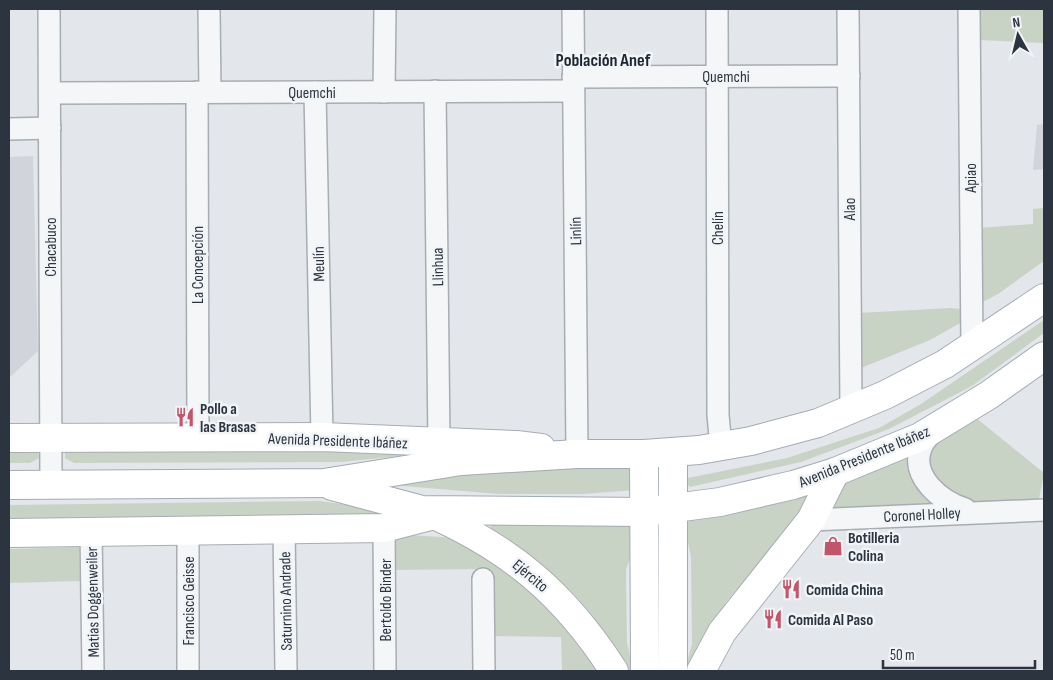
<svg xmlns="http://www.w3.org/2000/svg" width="1053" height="680" viewBox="0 0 1053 680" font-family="'Sofia Sans Condensed',sans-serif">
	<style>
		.built { fill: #d1d5db }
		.green { fill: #c9d3c5 }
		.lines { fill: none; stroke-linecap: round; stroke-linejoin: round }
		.street-casing { stroke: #a8adb4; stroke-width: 24 }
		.secondary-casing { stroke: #a8adb4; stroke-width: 30 }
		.primary-casing { stroke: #a3abb4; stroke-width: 30 }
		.street { stroke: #f5f6f8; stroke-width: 21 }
		.secondary { stroke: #fff; stroke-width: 28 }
		.primary { stroke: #fff; stroke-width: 28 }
		.labels { text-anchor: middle; stroke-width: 5; stroke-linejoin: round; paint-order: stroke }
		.street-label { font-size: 16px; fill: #2c3440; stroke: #f2f5f7 }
		.poi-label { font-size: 16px; font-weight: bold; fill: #2c3440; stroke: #f2f5f7; text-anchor: start }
		.neighbourhood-label { font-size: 18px; font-weight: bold; fill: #1e2531; stroke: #f2f5f7 }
	</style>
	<rect width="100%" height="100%" fill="#e3e6ea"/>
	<g class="built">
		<path d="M1044,124v45l-11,1 4,-45z"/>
		<path d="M33,156l5,195 -29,27v-221z"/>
	</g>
	<g class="green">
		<path d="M978,9h66v34l-65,-3z"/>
		<path d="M1044,208v53l-46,33 -17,9 -2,-75 54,-4v-15z"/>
		<path d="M951,308l9,1 2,13 -32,18 -74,30 2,-57z"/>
		<path d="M1044,320v13l-72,53 -83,43 -88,33 -111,25 -3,-3 1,-6 99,-20 92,-30 42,-24z"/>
		<path d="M975,417l69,56 -5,26 -81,3 -25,-22 -7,-29 2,-2z"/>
		<path d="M358,446l52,9 -69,7 -267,1 -9,-5v-7z"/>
		<path d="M9,447l29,3 1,8 -9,5h-21z"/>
		<path d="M908,454l25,51 -102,3 12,-25z"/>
		<path d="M623,464l12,5 1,21 -53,4h-84l-108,-9 46,-9z"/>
		<path d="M800,495l5,1 2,6 -12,18 -69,82 -37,68h-4l7,-26 -1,-87 -6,-29 1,-7z"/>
		<path d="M319,501l75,10 7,3 -392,7v-16z"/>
		<path d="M628,524l6,5 -1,21 -7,20 1,72 6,29h-7c-11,-18 -20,-37 -32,-53 -27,-37 -65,-64 -104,-87l1,-6h4z"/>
		<path d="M392,534l65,4 19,9 67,52 57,72h-38l-1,-34 -72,-1 -2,-35 7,-7 1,-16 -12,-9 -90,1z"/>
		<path d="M79,547l1,34 -71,2v-34z"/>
	</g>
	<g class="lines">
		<defs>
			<g id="street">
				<path d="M49,9l2,476"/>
				<path d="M209,9l1,83"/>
				<path d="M573,9l4,445"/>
				<path d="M717,9l1,406 3,32"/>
				<path d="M848,9l3,401"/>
				<path d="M969,9l3,339"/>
				<path d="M573,77l276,-1"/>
				<path d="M435,91l4,352"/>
				<path d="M197,92l1,346"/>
				<path d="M315,92l7,345"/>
				<path d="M384,92l1,-83"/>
				<path d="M50,93l523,-2"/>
				<path d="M9,129l41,-1"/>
				<path d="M935,429c-5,6 -11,11 -14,19 -11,29 20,53 44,61"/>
				<path d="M811,520l233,-10"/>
				<path d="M384,528l1,143"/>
				<path d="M284,530l2,141"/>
				<path d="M91,532l2,139"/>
				<path d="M483,579l1,92"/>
				<path d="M188,671v-140"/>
			</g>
			<g id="secondary">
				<path d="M9,438l313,-1 194,8 25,3"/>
				<path d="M425,511c85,37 139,82 189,160"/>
				<path d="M9,533l375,-5 66,-17"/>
				<path d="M701,671l21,-39 89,-112 24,-48"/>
			</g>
			<g id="primary">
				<path d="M673,452v219"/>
				<path d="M644,454l1,217"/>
				<path d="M9,485l315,-2 137,-22 116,-7h67l55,-4 52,-9 67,-18 67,-28 60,-31 99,-66"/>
				<path d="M332,486l90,24 222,2 76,-10 73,-17 42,-13 85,-35 69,-42 55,-39"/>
			</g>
		</defs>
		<use href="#street" class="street-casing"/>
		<use href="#secondary" class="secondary-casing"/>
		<use href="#primary" class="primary-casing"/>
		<use href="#street" class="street"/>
		<use href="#secondary" class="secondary"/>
		<use href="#primary" class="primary"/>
	</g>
	<defs>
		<symbol id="restaurant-bare" viewBox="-9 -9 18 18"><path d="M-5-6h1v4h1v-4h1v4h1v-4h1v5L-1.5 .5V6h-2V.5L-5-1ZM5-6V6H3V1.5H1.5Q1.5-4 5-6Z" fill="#c25569" stroke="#f2f5f7" stroke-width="2.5" paint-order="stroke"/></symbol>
		<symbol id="shop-bare" viewBox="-9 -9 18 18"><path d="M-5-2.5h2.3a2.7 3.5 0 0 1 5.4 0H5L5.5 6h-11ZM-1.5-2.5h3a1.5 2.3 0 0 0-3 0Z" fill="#c25569" stroke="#f2f5f7" stroke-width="2.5" paint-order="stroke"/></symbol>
	</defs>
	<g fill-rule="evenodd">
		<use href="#restaurant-bare" x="171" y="403" width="28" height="28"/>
		<use href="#shop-bare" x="819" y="532" width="28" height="28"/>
		<use href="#restaurant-bare" x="777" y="575" width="28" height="28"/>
		<use href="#restaurant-bare" x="759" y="605" width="28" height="28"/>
	</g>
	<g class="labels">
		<g class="street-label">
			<text x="726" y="82">Quemchi</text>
			<text x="312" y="98">Quemchi</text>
			<text transform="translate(970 178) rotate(-90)" y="6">Apiao</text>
			<text transform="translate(849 209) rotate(-90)" y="6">Alao</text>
			<text transform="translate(717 228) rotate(-90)" y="6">Chelín</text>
			<text transform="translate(575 231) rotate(-91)" y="6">Linlín</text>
			<text transform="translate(50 247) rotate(-90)" y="6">Chacabuco</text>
			<text transform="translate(318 264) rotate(-91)" y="6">Meulín</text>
			<text transform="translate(197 265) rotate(-90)" y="6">La Concepción</text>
			<text transform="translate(437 267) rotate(-91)" y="6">Llinhua</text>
			<text transform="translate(338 440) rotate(2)" y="6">Avenida Presidente Ibáñez</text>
			<text transform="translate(864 456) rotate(-22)" y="6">Avenida Presidente Ibáñez</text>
			<text transform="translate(922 514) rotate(-3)" y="6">Coronel Holley</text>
			<text transform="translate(531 575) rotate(40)" y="6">Ejército</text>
			<text transform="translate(385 600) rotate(-90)" y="6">Bertoldo Binder</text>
			<text transform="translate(188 601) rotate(-90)" y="6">Francisco Geisse</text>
			<text transform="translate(285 601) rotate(-91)" y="6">Saturnino Andrade</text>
			<text transform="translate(92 602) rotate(-91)" y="6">Matias Doggenweiler</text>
		</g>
		<g class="poi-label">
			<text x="200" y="414">Pollo a<tspan x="200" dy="18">las Brasas</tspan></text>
			<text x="848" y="543">Botilleria<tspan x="848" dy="18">Colina</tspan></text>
			<text x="806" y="595">Comida China</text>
			<text x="788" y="625">Comida Al Paso</text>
		</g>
		<g class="neighbourhood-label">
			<text x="603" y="66">Población Anef</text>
		</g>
	</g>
	<rect width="1053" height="680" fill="none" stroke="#2c3440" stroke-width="20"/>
	<g transform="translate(1018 35) rotate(352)" stroke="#f2f5f7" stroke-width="4" paint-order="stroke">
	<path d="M0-4L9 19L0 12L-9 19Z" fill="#2c3440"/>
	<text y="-8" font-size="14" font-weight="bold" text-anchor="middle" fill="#2c3440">N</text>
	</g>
	<path d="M883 660v8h152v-8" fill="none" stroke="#2c3440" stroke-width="2.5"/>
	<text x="890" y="660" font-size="15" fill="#2c3440" stroke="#f2f5f7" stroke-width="4" paint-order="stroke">50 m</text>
</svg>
